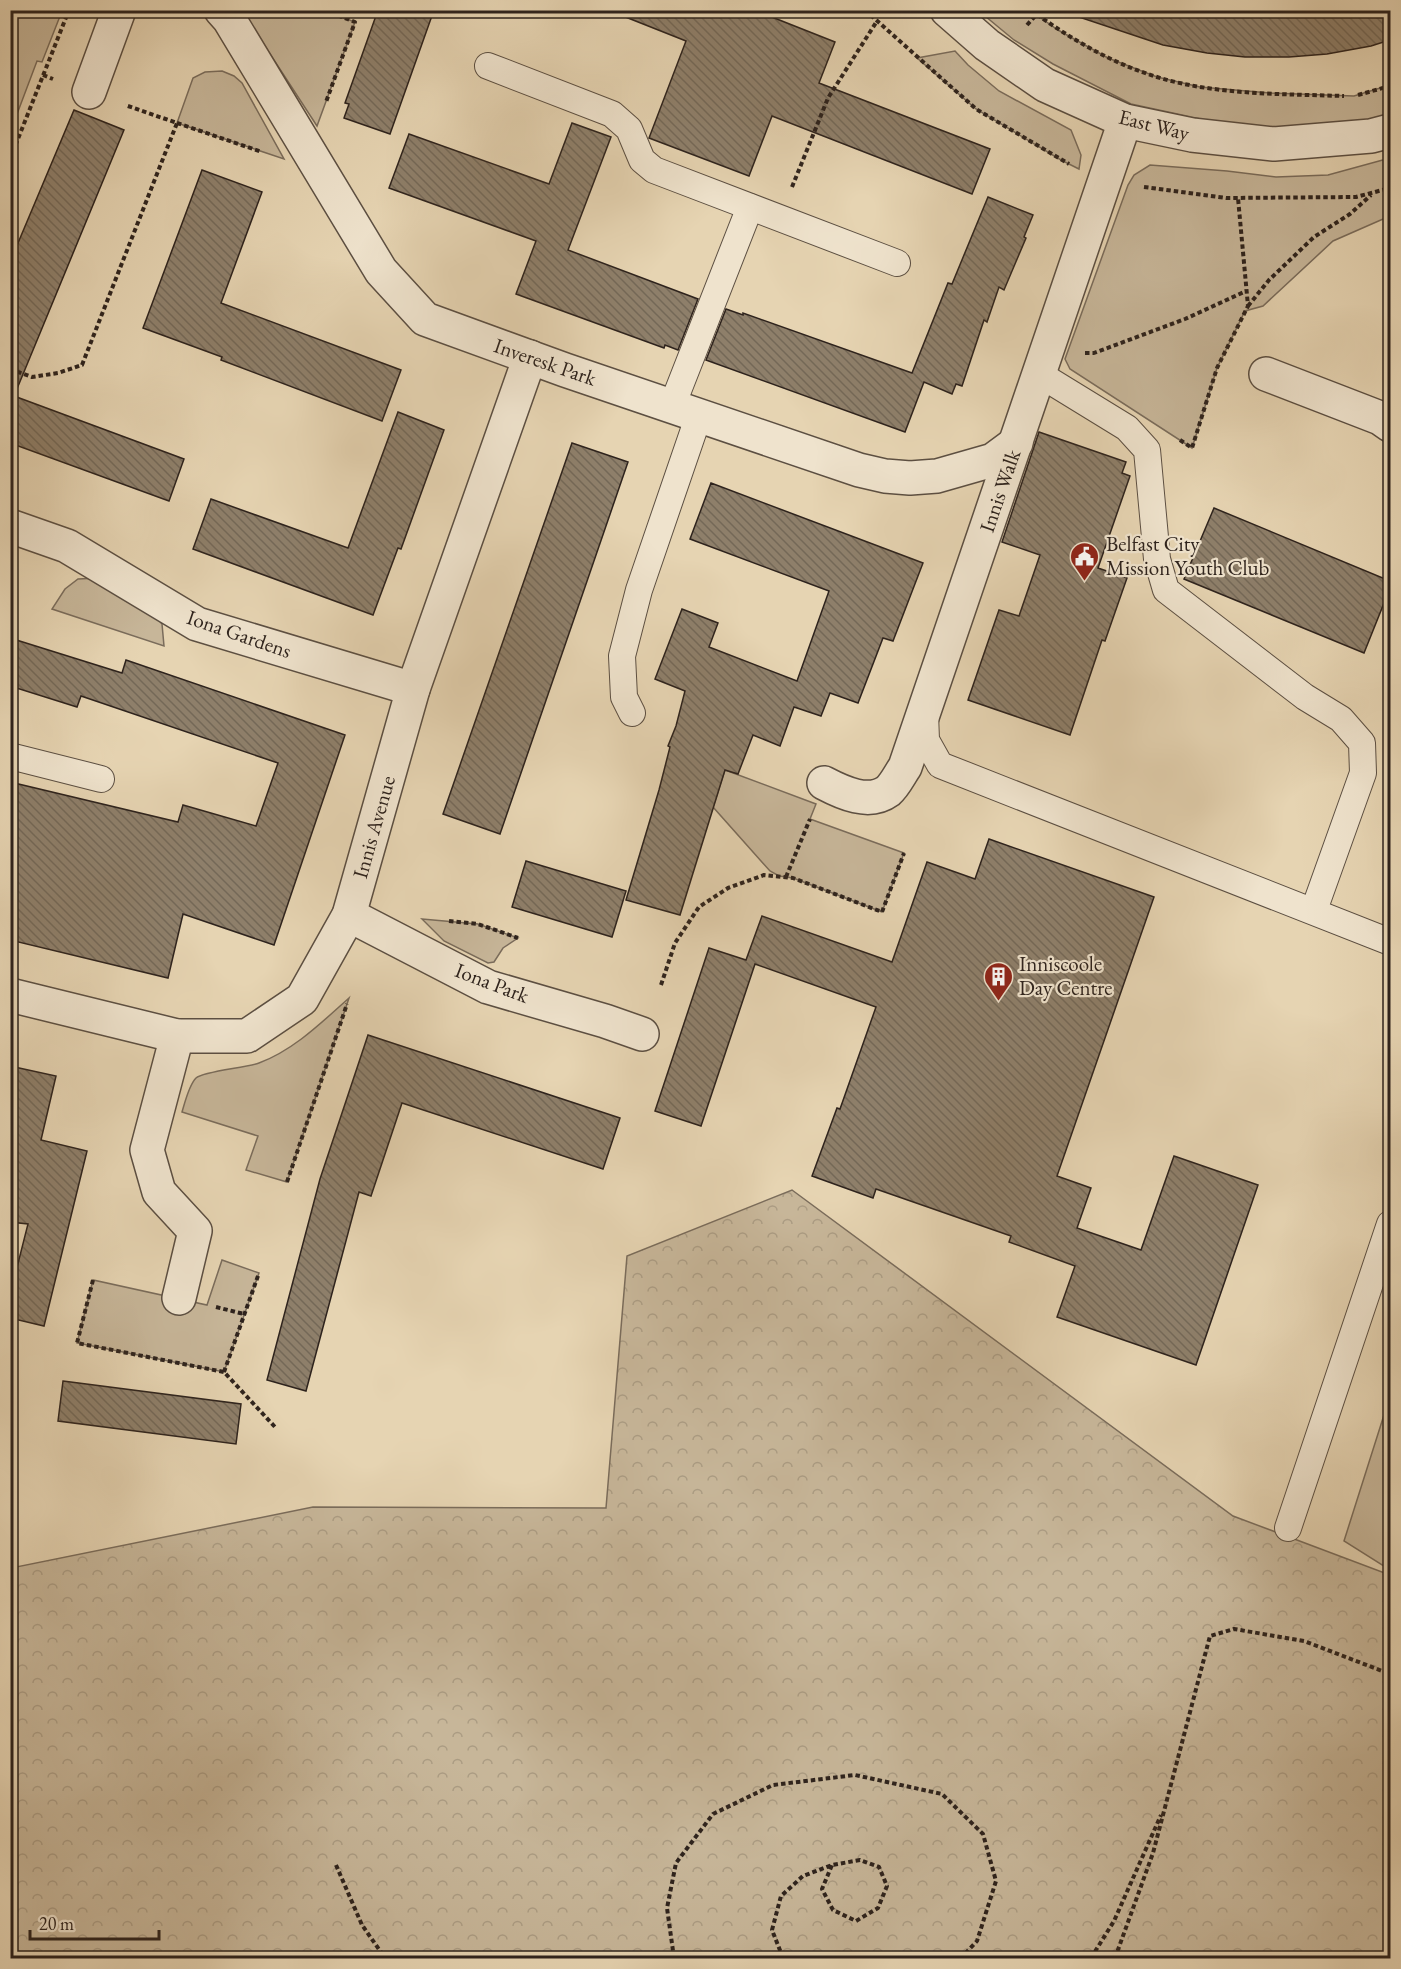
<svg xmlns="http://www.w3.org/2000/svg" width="1401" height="1969" viewBox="0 0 1401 1969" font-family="'EB Garamond',serif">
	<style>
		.green { fill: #c7b699; stroke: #7a6c5b; stroke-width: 1.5 }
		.park { fill: url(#park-crowns); stroke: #7a6c5b; stroke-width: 1.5 }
		.building { fill: url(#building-back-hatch); stroke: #2e231d; stroke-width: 1.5 }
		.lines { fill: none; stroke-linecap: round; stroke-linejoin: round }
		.lane-casing { stroke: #5c4f42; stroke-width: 28 }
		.street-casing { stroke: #5c4f42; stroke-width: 36 }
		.path { stroke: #2e231d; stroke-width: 4; stroke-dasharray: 4.5 3; stroke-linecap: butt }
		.lane { stroke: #efe3cd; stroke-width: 26 }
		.street { stroke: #efe3cd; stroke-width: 33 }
		.labels { text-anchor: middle; stroke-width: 4.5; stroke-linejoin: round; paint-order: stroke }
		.street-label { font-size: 21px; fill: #2e231d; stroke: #efe3cd }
		.poi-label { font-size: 21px; fill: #2e231d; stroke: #efe3cd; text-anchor: start }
	</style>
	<defs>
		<pattern id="park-crowns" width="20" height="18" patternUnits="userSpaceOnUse" patternTransform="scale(1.5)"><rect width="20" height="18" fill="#c7b699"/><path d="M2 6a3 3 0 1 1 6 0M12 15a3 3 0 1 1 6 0" fill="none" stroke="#ab9c83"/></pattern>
		<pattern id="building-back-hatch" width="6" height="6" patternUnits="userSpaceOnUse" patternTransform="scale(1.5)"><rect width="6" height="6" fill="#8e7f6a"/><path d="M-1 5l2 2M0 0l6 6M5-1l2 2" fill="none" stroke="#746857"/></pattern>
	</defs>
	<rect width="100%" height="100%" fill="#e6d4b2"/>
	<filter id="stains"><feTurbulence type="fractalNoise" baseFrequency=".00333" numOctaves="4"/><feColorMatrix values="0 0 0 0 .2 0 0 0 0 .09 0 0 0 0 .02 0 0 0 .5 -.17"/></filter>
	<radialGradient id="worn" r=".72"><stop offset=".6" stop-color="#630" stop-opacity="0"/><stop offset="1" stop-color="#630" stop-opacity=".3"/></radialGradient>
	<g class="green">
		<path d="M11,10l51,1 -20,51 -5,-1 -26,69z"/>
		<path d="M242,11h82l31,11 -38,104z"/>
		<path d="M979,11h52l27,19 50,28 49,19 43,10 70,6 84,3 36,-11v30l-35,10 -82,4 -54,-6 -88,-19 -78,-40 -39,-24z"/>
		<path d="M955,51l13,14 31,26 72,39 10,25 -2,14 -18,-9 -85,-51 -59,-51z"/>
		<path d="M222,71l12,5 8,7 42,76 -107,-36 16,-45 12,-6z"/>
		<path d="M1390,158v58l-57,25 -70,65 -18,5 -28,57 -25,80 -122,-79 -5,-10 63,-174 6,-10 16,-10 77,6 49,6 52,-2z"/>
		<path d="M98,578l51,29 13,17 2,22 -112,-37 13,-20 13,-10z"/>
		<path d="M725,770l91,34 -6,15 94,34 -22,59 -89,-34 -14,-2 -9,-5 -57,-64z"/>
		<path d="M422,919l56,5 40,14 -15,10 -9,14 -6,1 -44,-22z"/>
		<path d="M349,998l-62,184 -41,-12 12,-34 -76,-24c3,-10 7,-27 14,-34 8,-7 49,-10 63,-15 35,-13 63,-41 90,-65z"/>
		<path d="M222,1260l37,13 -35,99 -147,-29 16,-63 114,25z"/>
		<path d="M1390,1396v174l-46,-29z"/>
	</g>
	<path class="park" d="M792,1190l441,326 157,59v383h-1379v-390l302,-61 293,1 21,-252z"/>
	<g class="building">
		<path d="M378,10h56l-44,124 -46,-16 5,-14 -4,-1z"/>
		<path d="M614,10h140l81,32 -16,41 171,66 -18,45 -200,-78 -23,60 -100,-38 37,-97 -73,-29z"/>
		<path d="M1080,10h310v30l-19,6 -44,8 -38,3h-44l-38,-4 -44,-8 -84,-28z"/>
		<path d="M74,110l50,20 -110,266 170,63 -15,42 -159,-58v-181z"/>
		<path d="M572,123l39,14 -43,113 130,49 -20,51 -13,-5 -1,3 -148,-54 20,-53 -147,-53 20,-54 140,50z"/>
		<path d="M202,170l60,22 -41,111 180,67 -19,51 -161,-61 1,-3 -79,-29z"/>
		<path d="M988,197l45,18 -9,22 2,1 -22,52 -5,-3 -12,35 -3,-2 -22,66 -6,-2 -4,10 -28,-12 -19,50 -199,-72 20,-51 17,6v-2l169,60 36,-90 4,1z"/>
		<path d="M398,412l46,18 -43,119 -3,-1 -25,67 -180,-66 18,-50 137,49z"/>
		<path d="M1039,432l87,30 -4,11 8,3 -32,92 29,10 -22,63 -3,-1 -32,95 -102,-35 31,-90 20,6 21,-61 -38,-13z"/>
		<path d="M572,443l56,19 -128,372 -57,-20z"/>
		<path d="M711,483l212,80 -30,78 -10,-3 -25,65 -28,-10 -9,23 -27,-9 -14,39 -27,-11 -15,39 -13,-4 -45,145 -54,-15 33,-110 11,-43 -2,-1 8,-20 9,-35 -30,-12 27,-70 36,14 -9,24 88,34 32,-90 -139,-52z"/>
		<path d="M1214,508l176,73v7l-26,65 -180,-74z"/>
		<path d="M10,638l112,35 4,-13 219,75 -71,210 -91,-31 -15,64 -158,-38v-158l168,40 5,-17 73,21 22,-63 -197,-67 -4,11 -67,-21z"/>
		<path d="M989,839l165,58 -97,279 34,12 -14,40 64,22 33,-94 84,29 -62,180 -139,-48 18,-51 -66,-24 2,-6 -135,-47 -3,9 -61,-22 25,-68 3,1 36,-102 -121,-43 -54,162 -46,-15 54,-163 37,12 16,-44 130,46 35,-100 48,17z"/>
		<path d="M526,861l100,30 -14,46 -100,-30z"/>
		<path d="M368,1035l252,83 -17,51 -201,-66 -31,93 -12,-4 -53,199 -39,-11 53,-201z"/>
		<path d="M10,1066l46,10 -15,64 46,11 -43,175 -34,-8v-23l18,-71 -18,-2z"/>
		<path d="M63,1381l178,23 -5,40 -178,-23z"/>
	</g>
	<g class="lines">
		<defs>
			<g id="lane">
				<path d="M488,66l124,48 17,15 13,31 12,10 243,93"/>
				<path d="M1039,374l88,54 20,22 10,109 9,31 139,107 36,22 21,24 1,30 -49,137"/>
				<path d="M672,406l78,-199"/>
				<path d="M632,713l-8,-16 -2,-41 17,-66 60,-175"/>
				<path d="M925,713l1,27 14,25 450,177"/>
				<path d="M10,756l91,23"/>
				<path d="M1288,1528l102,-304"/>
			</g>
			<g id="street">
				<path d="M221,10l8,9 152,252 44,48 140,51 294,100 26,6 25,2 27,-2 56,-16 23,-17"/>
				<path d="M947,10l40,35 58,40 80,36 67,14 82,9 97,-8 19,-5"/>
				<path d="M89,92l30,-82"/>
				<path d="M1266,374l114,44 10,7"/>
				<path d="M10,526l57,20 130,78 216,65"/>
				<path d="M824,783c19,10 45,22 64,8 7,-6 12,-17 17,-24l220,-646"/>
				<path d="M349,915l139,72 117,34 37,13"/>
				<path d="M10,995l167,41h70l55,-37 47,-84 64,-226 117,-332"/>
				<path d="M177,1036l-30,114 12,42 36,39 -16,67"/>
			</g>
		</defs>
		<use href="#lane" class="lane-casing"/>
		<use href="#street" class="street-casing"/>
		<g class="path">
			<path d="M324,10l31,12 -29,80"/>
			<path d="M865,10l111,99 93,55"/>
			<path d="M1031,10c38,28 80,53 126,67 58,18 127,17 187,19"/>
			<path d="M1027,25l9,-10"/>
			<path d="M43,75l10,4"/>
			<path d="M1358,95l32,-9"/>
			<path d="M177,123l85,29"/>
			<path d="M10,159l59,-149"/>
			<path d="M792,187l36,-89 49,-77"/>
			<path d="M1144,187l82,11 130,-1 34,-9"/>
			<path d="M1248,306l21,-26 45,-43 36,-23 21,-19"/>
			<path d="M1085,353h9l91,-34 61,-28"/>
			<path d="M10,369l22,8 26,-4 24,-8 95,-242 -52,-18"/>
			<path d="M1180,440l12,8 25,-80 31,-62 -10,-108"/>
			<path d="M786,877l24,-58"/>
			<path d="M449,921l29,3 40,14"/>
			<path d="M661,985l14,-42 24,-36 29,-19 36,-13 29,3 89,34 22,-59"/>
			<path d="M287,1182l60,-178"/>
			<path d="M93,1280l-16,63 147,29 51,55"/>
			<path d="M216,1307l28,7"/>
			<path d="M224,1372l35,-99"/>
			<path d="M336,1865l26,60 23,33"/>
			<path d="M674,1958l-7,-50 9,-45 37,-49 60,-29 82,-10 87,19 41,40 13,47 -19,60 -16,17"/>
			<path d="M783,1958l-11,-28 9,-34 22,-20 29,-11 28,-5 19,7 8,19 -9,22 -22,13 -23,-11 -11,-21 10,-24"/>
			<path d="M1091,1958l23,-37 47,-106"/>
			<path d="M1115,1958l38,-105 57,-217 24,-7 70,12 86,33"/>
		</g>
		<use href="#lane" class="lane"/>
		<use href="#street" class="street"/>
	</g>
	<defs>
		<symbol id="civic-pin" viewBox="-11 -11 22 30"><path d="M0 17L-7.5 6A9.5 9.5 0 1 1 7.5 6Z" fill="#8f2418" stroke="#efe3cd"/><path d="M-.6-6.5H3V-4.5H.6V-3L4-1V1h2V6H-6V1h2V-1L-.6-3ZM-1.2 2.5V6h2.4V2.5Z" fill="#fff"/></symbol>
		<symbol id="building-pin" viewBox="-11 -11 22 30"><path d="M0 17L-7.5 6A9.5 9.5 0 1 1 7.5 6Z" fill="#8f2418" stroke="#efe3cd"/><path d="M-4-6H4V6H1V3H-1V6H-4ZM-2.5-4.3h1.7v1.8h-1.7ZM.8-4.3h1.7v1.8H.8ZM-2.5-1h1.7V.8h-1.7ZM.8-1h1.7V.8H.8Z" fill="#fff"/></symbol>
	</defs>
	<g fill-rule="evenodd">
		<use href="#civic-pin" x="1068" y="540" width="33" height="45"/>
		<use href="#building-pin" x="982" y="960" width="33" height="45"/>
	</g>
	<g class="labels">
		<g class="street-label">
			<text transform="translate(1154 125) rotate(14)" y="7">East Way</text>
			<text transform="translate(545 362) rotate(19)" y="7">Inveresk Park</text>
			<text transform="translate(1000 491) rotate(-71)" y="7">Innis Walk</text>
			<text transform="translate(239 634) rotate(19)" y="7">Iona Gardens</text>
			<text transform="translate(374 827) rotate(-74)" y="7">Innis Avenue</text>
			<text transform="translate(492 983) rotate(21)" y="7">Iona Park</text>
		</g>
		<g class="poi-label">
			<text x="1106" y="551">Belfast City<tspan x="1106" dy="24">Mission Youth Club</tspan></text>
			<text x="1019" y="971">Inniscoole<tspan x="1019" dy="24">Day Centre</tspan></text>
		</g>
	</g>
	<rect width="1401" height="1969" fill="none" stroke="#e6d4b2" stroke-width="36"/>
	<rect x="12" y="12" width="1377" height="1945" fill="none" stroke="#2e231d" stroke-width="3"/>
	<rect x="18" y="18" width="1365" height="1933" fill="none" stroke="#2e231d" stroke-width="1.5"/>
	<path d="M30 1930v9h129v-9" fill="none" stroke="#2e231d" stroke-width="3"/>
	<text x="39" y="1930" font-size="18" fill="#2e231d" stroke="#efe3cd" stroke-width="4.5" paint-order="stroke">20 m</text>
	<rect width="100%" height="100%" filter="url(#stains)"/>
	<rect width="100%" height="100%" fill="url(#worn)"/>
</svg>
